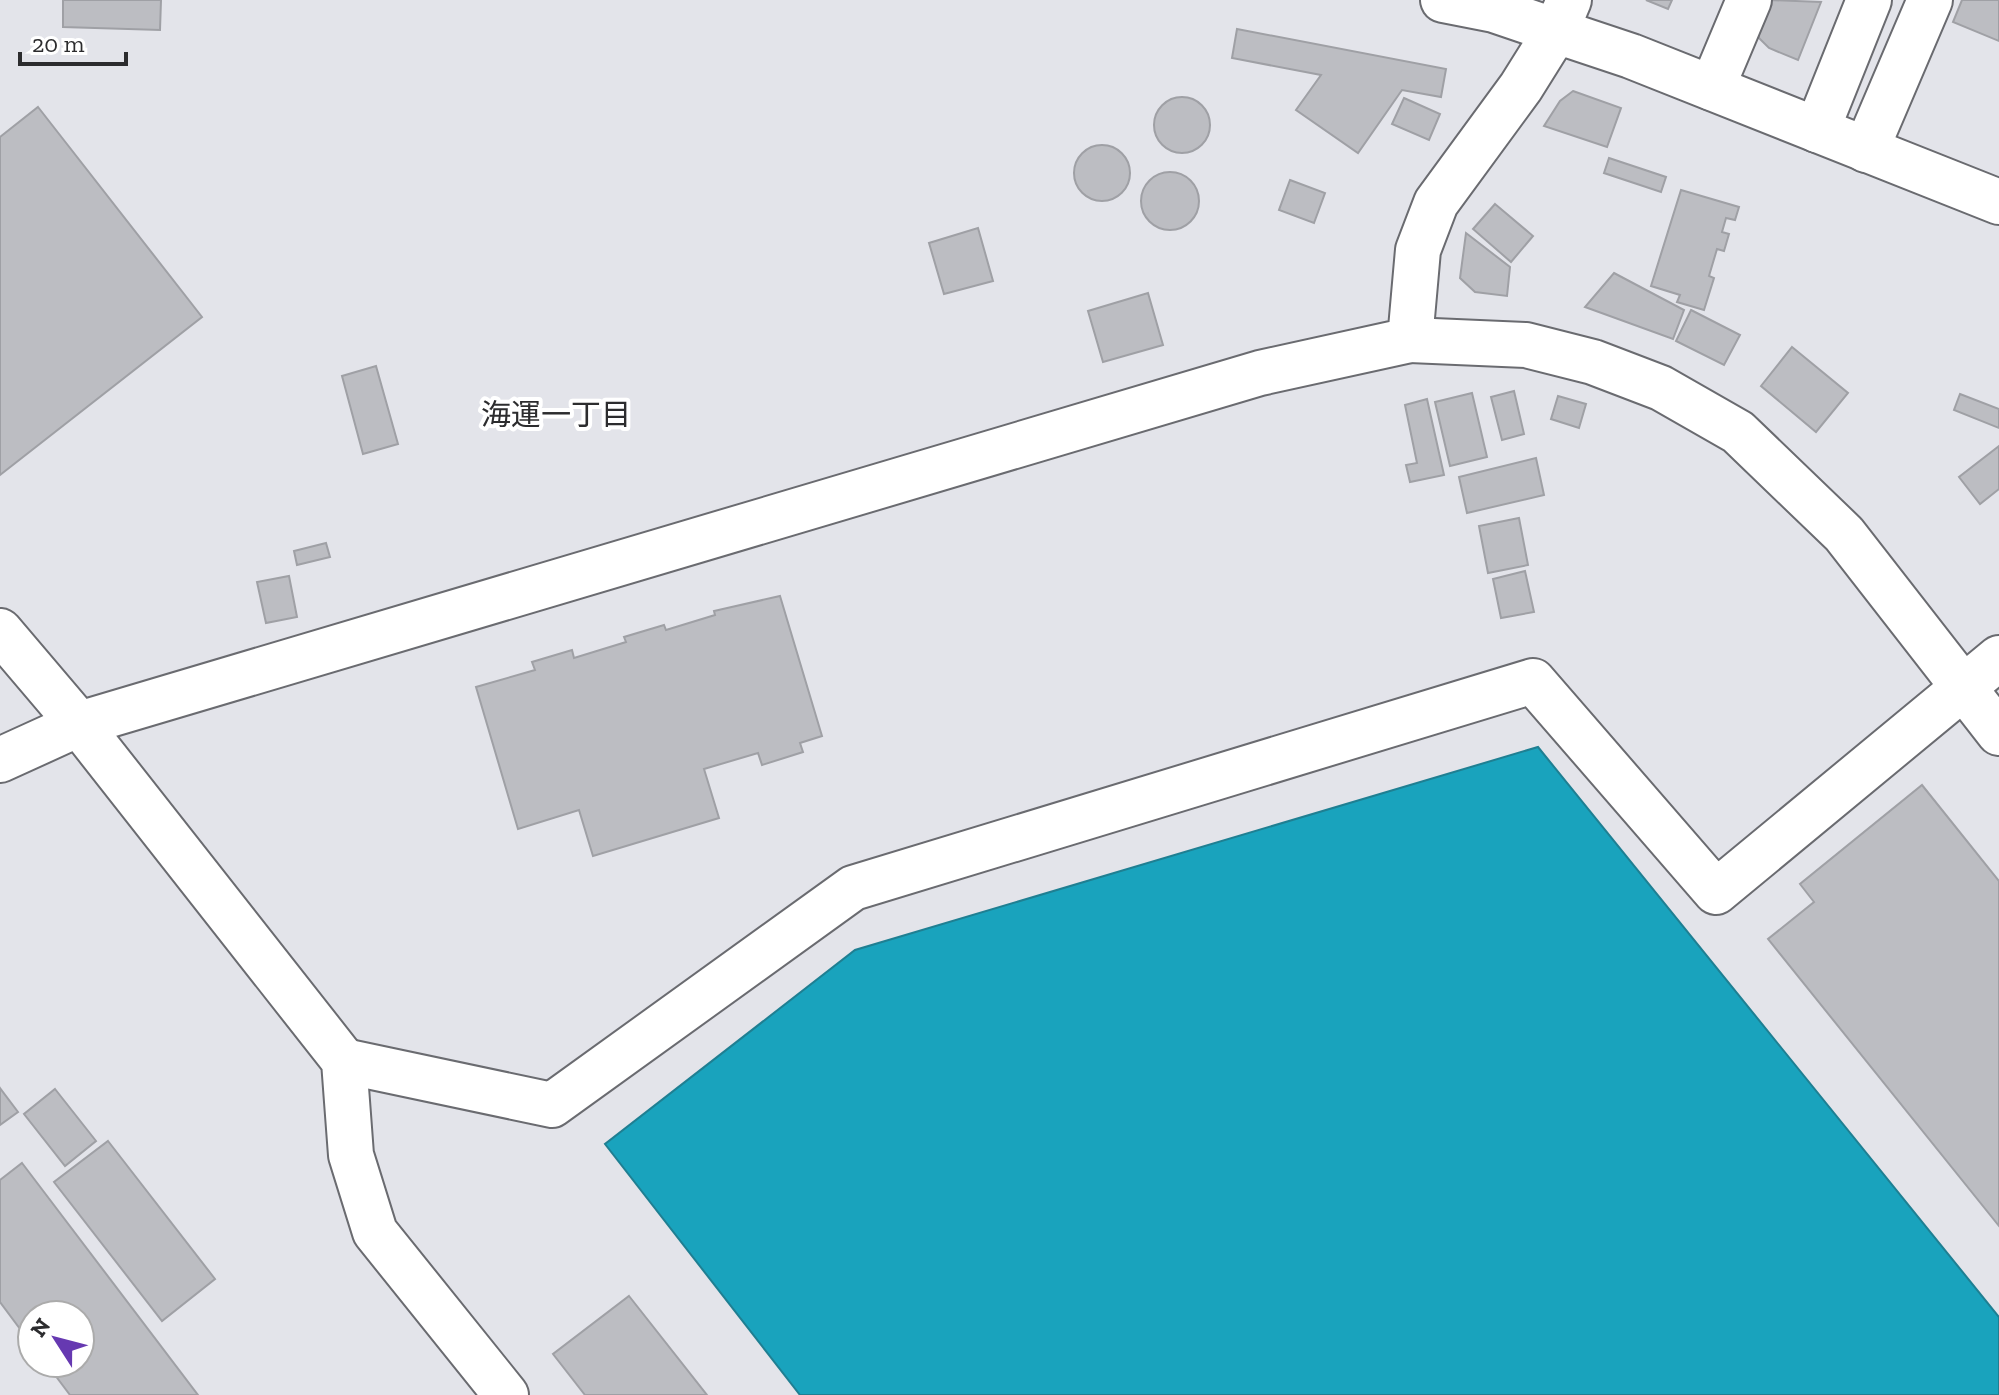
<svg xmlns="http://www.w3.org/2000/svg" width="1999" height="1395" viewBox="0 0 1999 1395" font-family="'Zilla Slab','Noto Sans JP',serif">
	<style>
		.water { fill: #19a3bd; stroke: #1f7f92; stroke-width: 2 }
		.building { fill: #bcbdc2; stroke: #9fa0a5; stroke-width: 2 }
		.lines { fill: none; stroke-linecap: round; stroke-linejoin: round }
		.minor-casing { stroke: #6a6b70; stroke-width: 48 }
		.minor { stroke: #fff; stroke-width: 44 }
		.labels { text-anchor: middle; stroke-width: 8; stroke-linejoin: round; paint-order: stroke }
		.neighbourhood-label { font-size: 30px; fill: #2c2c2e; stroke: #fff }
	</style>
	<rect width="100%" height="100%" fill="#e3e4ea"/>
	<path class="water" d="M1538,747l461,570v78h-1199l-195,-251 250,-194z"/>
	<g class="building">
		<path d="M63,0h98l-1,30 -97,-3z"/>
		<path d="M1646,0h26l-4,9z"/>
		<path d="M1770,0l51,2 -23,58 -29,-12 -10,-10v-11z"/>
		<path d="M1962,0h37v41l-46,-19z"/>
		<path d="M1237,29l209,40 -5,28 -39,-7 -44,63 -62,-43 25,-35 -89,-17z"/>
		<path d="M1573,91l48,17 -14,39 -63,-21 16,-25z"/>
		<circle cx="1182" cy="125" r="28"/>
		<path d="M1404,98l36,16 -11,26 -37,-16z"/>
		<path d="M38,107l164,210 -202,158v-338z"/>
		<circle cx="1102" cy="173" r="28"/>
		<path d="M1609,158l57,19 -5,15 -57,-19z"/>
		<circle cx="1170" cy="201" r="29"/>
		<path d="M1290,180l35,13 -11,30 -35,-13z"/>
		<path d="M1681,190l58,17 -4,13 -9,-2 -4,14 7,2 -5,17 -7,-2 -8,27 5,2 -10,32 -27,-8 3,-7 -29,-9z"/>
		<path d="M1495,204l38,32 -22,26 -38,-33z"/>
		<path d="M978,228l15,53 -49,13 -15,-51z"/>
		<path d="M1466,233l44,34 -3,29 -32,-4 -15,-14z"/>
		<path d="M1614,273l70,37 -11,29 -88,-32z"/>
		<path d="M1148,293l15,52 -60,17 -15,-51z"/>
		<path d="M1691,310l49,25 -16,30 -48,-24z"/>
		<path d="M1792,347l56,46 -32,39 -55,-46z"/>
		<path d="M376,366l22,78 -35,10 -21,-78z"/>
		<path d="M1514,391l10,43 -22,6 -11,-43z"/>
		<path d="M1472,393l15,64 -37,9 -15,-64z"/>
		<path d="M1960,394l39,15v19l-45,-18z"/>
		<path d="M1558,396l28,8 -7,24 -28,-9z"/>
		<path d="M1427,399l17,76 -34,7 -4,-17 11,-2 -12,-58z"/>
		<path d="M1999,446v43l-19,15 -21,-27z"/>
		<path d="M1536,458l8,37 -77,18 -8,-36z"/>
		<path d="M1519,518l9,47 -40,8 -9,-47z"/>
		<path d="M326,543l4,14 -33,8 -3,-14z"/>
		<path d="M1525,571l9,41 -33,6 -8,-39z"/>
		<path d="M289,576l8,41 -31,6 -9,-41z"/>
		<path d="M780,596l42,140 -22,7 3,9 -41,13 -4,-12 -54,16 15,49 -126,38 -14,-46 -61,19 -42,-142 59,-17 -3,-8 40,-12 2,8 52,-16 -2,-5 40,-12 2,5 49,-15 -1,-4z"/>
		<path d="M1922,785l77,96v345l-231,-287 46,-37 -14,-18z"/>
		<path d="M0,1088l18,24 -18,13z"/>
		<path d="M55,1089l41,52 -31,25 -41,-52z"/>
		<path d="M108,1141l107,138 -53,42 -108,-139z"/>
		<path d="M22,1163l176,232h-128l-24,-32h34v-48h-48v30l-32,-43v-122z"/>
		<path d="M629,1296l78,99h-122l-32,-41z"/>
	</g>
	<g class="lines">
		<defs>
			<g id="minor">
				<path d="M1443,0l51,10 62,21 13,-31"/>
				<path d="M1712,88l37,-88"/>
				<path d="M1817,130l52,-130"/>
				<path d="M1866,150l64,-150"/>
				<path d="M1410,340l116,5 67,17 68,26 77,44 106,102 155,199"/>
				<path d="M0,631l79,93 265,337 7,94 24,77 131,163"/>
				<path d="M0,760l79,-36 1181,-351 150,-33 8,-90 18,-47 85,-116 35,-56 75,25 368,146"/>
				<path d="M344,1061l208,44 301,-217 680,-207 183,211 283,-234"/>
			</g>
		</defs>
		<use href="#minor" class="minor-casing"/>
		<use href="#minor" class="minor"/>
	</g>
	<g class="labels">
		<g class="neighbourhood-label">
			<text x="556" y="425">海運一丁目</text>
		</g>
	</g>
	<g transform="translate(56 1339) rotate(306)"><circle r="38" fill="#ffffff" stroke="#ababab" stroke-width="2"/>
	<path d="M0-6L14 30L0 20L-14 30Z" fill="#6639b1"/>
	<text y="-12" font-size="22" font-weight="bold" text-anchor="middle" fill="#2c2c2e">N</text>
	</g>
	<path d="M20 52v12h106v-12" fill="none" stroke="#2c2c2e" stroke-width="4"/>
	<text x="32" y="52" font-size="24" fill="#2c2c2e" stroke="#ffffff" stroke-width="6" paint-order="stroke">20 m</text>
</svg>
